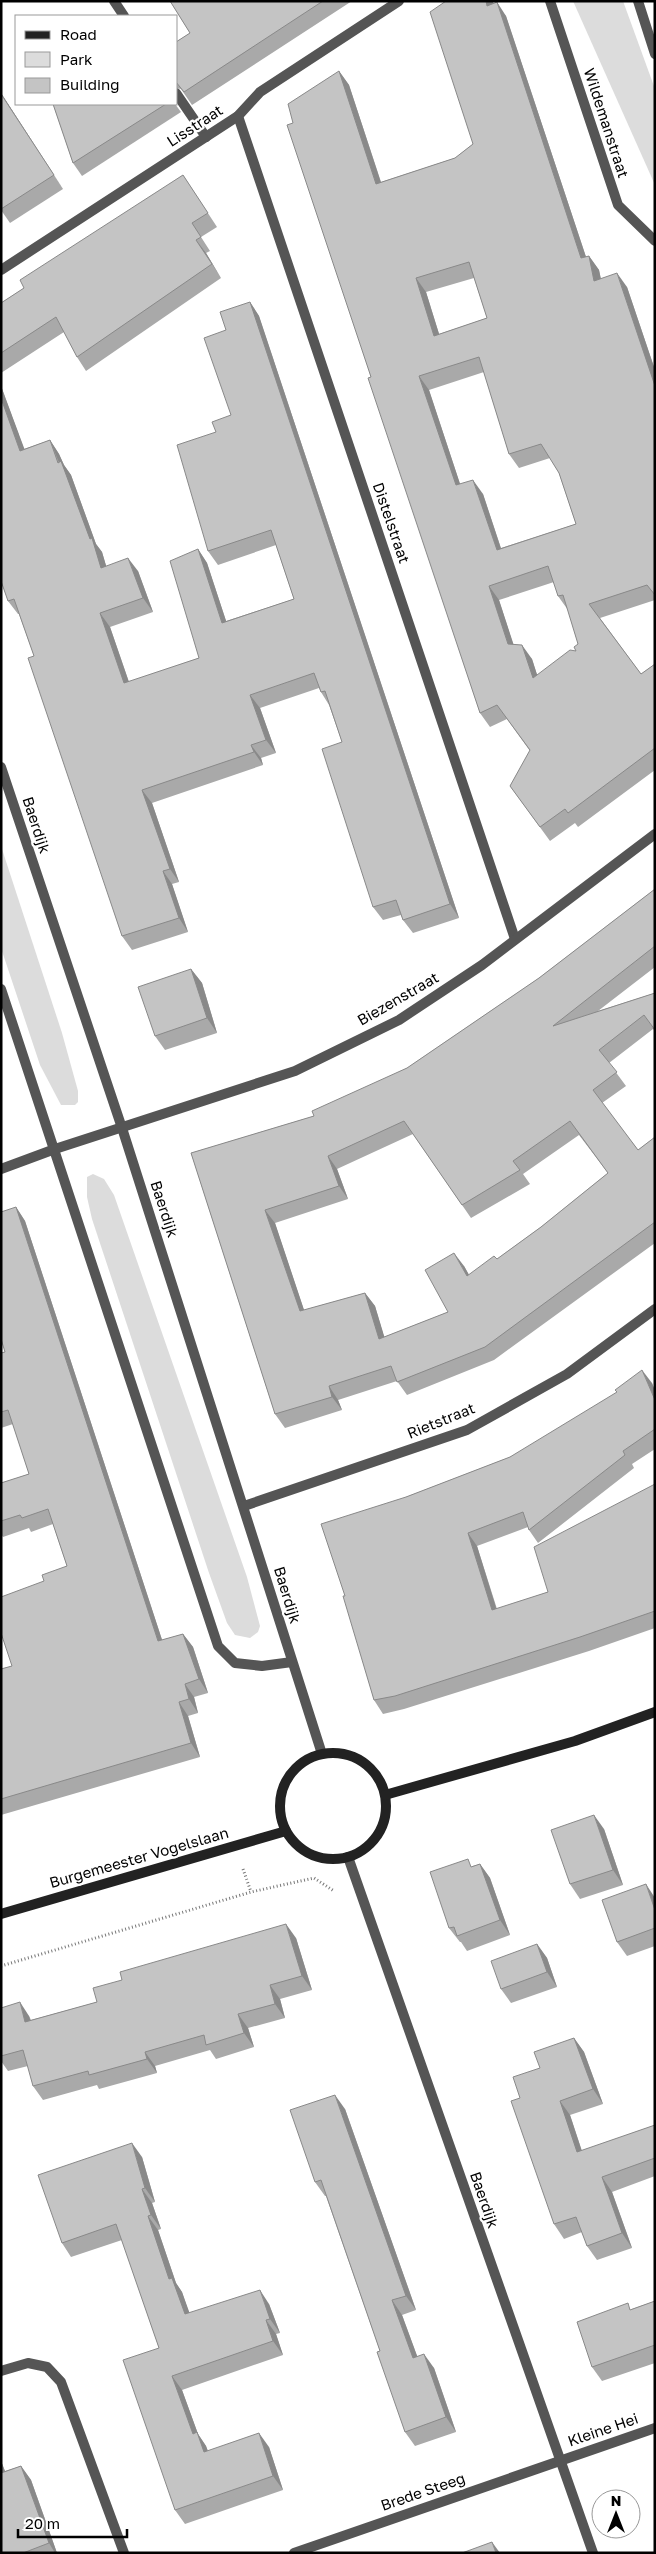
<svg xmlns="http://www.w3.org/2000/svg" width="656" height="2554" viewBox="0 0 656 2554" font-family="'Golos Text',sans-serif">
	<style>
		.green { fill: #dcdcdc }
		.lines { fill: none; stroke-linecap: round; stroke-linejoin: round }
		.path { stroke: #777; stroke-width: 3; stroke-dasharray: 1 2.5; stroke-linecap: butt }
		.lane { stroke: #555; stroke-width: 10 }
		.street { stroke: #555; stroke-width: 10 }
		.secondary { stroke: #222; stroke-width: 10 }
		.wall { fill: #a9a9a9; fill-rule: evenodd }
		.shaded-wall { fill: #898989 }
		.building { fill: #c4c4c4; stroke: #898989; fill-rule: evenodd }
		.labels { text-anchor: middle; stroke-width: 4.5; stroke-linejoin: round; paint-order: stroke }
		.street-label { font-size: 15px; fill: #000; stroke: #fff }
	</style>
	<rect width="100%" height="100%" fill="#fff"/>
	<g class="green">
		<path d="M573,1h50l32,88v96z"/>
		<path d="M1,846l61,187 16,58v11l-3,3h-14l-21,-40 -39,-117z"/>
		<path d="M93,1174l11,5 10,16 133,382 13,49 -2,6 -8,6 -15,-3 -8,-12 -18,-50 -117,-354 -5,-22v-20z"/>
	</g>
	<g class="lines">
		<g class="path">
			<path d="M243,1869l8,23"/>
			<path d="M1,1966l250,-74 63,-14 20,13"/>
		</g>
		<g class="lane">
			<path d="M114,1l10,15"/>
			<path d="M176,93l30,44"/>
		</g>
		<g class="street">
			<path d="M550,1l68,204 37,36"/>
			<path d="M638,1l17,53"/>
			<path d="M238,116l277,823"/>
			<path d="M1,270l237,-154 22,-24 139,-91"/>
			<path d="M1,767l121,361 200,626"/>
			<path d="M1,989l217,657 17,17 27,3 30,-4"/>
			<path d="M1,1169l54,-20 240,-78 104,-51 83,-55 173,-131"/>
			<path d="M244,1506l223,-76 100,-56 88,-65"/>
			<path d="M348,1857l245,696"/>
			<path d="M1,2371l27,-8 19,4 14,15 63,171"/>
			<path d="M294,2553l361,-125"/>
		</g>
		<g class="secondary">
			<circle cx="333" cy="1806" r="53"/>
			<path d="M385,1795l190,-54 80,-29"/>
			<path d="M1,1914l285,-83"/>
		</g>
	</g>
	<g class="wall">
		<path d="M170,1h182l-160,104 -11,-16 -5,-1v-46l14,-9z"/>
		<path d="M446,1h47v2l13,13 80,241 3,-1 10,14 2,9 26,8 28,83v230l-55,18 41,56 14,-10v106l-77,57 -3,-4 -25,18 -40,-55 20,-35 -23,-32 -17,8 -10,-14 -109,-336 -78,-254 46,-52 10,14 32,97 74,-24 18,-14zM474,278l13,40 -48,16 -13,-42zM484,372l25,82 10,14 31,-10 9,15 17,51 -75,24 -18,-54 -23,-10 -31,-94zM554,582l4,14 10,14 10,34 -2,7 -39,24 -5,-16 -19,-15 -14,-44z"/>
		<path d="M1,93l62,96 -53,34 -9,-13z"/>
		<path d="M53,104h122l6,8 -99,64 -9,-13z"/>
		<path d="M183,175l34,52 -16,10 9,14 -4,2 15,25 -135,93 -9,-14 -13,-25 -63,41v-70l23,-15z"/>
		<path d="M250,302l9,14 200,602 -46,15 -10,-13 -2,-5 -18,5 -10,-13 -31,-165 -13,-37 -8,-13 -2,-4 -59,20 16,45 -15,5 2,7 -111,38 27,79 -7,2 16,48 -56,18 -10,-14 -88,-280 -15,-42h-1l-10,-13 -7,-20v-195l23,63 26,-9 9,14 5,11 7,10 25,69 6,8 4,14 32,5 15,41 -43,15 19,55 70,-24 -1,-109 9,14 19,58 68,-22 -18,-54 -58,20 -10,-14 8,-119 15,-17 -5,-85z"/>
		<path d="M655,889v78l-57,44 57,-18v38l-2,-2 -44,34 17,23 -24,17 36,47 17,-13v106l-161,117 -87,35 -10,-14 -59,19 4,10 -57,18 -10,-14 -84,-261 123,-37 93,-48 132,-90zM413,1134l58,84 59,-34 -7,-10 56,-39 29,38 -67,54 -44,32 -28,16 -5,-9 -16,46 -64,25 -9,-31 -10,-13 -61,17 -29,-87 73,-24 -11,-30z"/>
		<path d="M191,969l11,14 15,50 -52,17 -10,-14z"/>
		<path d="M16,1207l9,14 137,419 21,-6 10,13 15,46 -14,4 4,16 -10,3 12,41 -199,58v-146l11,-3 32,-85 23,-15 -14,-42 -22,8 -2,-4 -26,9 -2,-3v-51l28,-9 -16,-50 -12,4v-75l4,-1z"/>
		<path d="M652,1383l3,8v58l-23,15 2,4 -96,75 -9,-13 -1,-3 -51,19 20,63 51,-17 107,-108v144l-66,23 -185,58 -21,5 -9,-14 -29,-104 61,-99 104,-40z"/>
		<path d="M604,1829l19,56 -43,14 -10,-15z"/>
		<path d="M480,1864l10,14 20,57 -43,16 -6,-9h-1l-11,-14 24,-62z"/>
		<path d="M655,1898v48l-28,10 -10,-14z"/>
		<path d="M296,1938l16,52 -32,9 5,19 -37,10 6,19 -38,12 -6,-9 -55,16 2,7 -58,16 -2,-4 -54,15 -10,-14 -5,-20 -20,5 -7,-10v-53l28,8 2,4 66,-18z"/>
		<path d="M537,1944l10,14 10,29 -46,16 -10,-14z"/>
		<path d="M574,2038l10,14 19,52 -33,11 12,36 73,-26v51l-43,16 20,56 -35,12 -10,-14 -5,-14 -18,7 -10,-15 -14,-156z"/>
		<path d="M345,2109l71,201 -14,5 15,41 17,12 22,64 -41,14 -10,-14 -25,-81 -54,-155h-1l-10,-14z"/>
		<path d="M142,2157l13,45 -3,1 9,26 -3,1 18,53 6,9 7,21 80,-9 11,29 -4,1 7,21 -101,35 16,44 8,12 2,5 61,-4 14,43 -98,34 -10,-14 -16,-162 -37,-108 -51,17 -9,-14z"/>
		<path d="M655,2301v62l-53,18 -10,-14 40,-58z"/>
		<path d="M1,2461l4,10 16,-5 10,14 26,73h-56z"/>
	</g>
	<g class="shaded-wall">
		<path d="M486,1h7l4,19 -10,-14z"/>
		<path d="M497,2l9,14 85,256 -10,-14z"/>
		<path d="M339,71l10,14 37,113 -10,-14z"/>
		<path d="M1,93l62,96 -62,-95z"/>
		<path d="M196,240l10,13 15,25 -9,-14z"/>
		<path d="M589,256l10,14 5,25 -10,-14z"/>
		<path d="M617,273l10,14 28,83v16z"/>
		<path d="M416,278l10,14 18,58 -10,-14z"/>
		<path d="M250,302l9,14 200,602 -9,-14z"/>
		<path d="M419,376l10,14 36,109 -9,-14z"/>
		<path d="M1,386l29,78 -10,-13 -19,-53z"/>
		<path d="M50,440l9,14 5,11 7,10 25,69 6,8 9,30 -10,-14z"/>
		<path d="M473,480l10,14 23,70 -9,-14z"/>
		<path d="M198,549l9,14 24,73 -9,-13z"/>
		<path d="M128,558l10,13 15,41 -10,-14z"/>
		<path d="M489,586l10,14 19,58 -10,-14z"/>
		<path d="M100,613l10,14 24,70 -10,-14z"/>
		<path d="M522,645l10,14 11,34 -10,-15z"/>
		<path d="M250,695l10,13 16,45 -10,-13z"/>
		<path d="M251,745l10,13 2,7 -9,-13z"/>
		<path d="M142,790l10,13 27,79 -9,-13z"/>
		<path d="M163,871l9,13 16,48 -9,-14z"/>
		<path d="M191,969l11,14 15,50 -10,-15z"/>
		<path d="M328,1156l9,13 11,30 -9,-13z"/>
		<path d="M16,1207l9,14 142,434 -9,-14z"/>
		<path d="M265,1210l10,13 34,102 -9,-14z"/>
		<path d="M454,1253l10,13 13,23 -10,-13z"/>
		<path d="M365,1293l10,13 14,46 -10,-13z"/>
		<path d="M642,1370l10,13 3,8v9z"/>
		<path d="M329,1386l9,14 4,10 -10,-13z"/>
		<path d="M468,1533l9,13 24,78 -9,-14z"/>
		<path d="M183,1634l10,13 15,46 -9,-14z"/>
		<path d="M185,1684l9,13 4,16 -9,-14z"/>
		<path d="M179,1702l9,14 12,41 -9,-14z"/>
		<path d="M594,1815l10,14 19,56 -10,-15z"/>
		<path d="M480,1864l10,14 20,57 -10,-15z"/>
		<path d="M646,1884l9,14v12z"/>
		<path d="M286,1924l10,14 16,52 -10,-14z"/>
		<path d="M537,1944l10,14 10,29 -10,-15z"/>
		<path d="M270,1985l10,14 5,19 -10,-14z"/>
		<path d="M20,2002l9,14 6,20 -10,-14z"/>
		<path d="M238,2014l10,14 6,19 -10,-14z"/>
		<path d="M574,2038l10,14 19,52 -10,-15z"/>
		<path d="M145,2052l10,14 2,7 -10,-14z"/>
		<path d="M335,2095l10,14 71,201 -10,-14z"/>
		<path d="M560,2101l10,14 17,52 -10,-15z"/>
		<path d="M132,2143l10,14 13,45 -10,-14z"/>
		<path d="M602,2177l10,15 20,56 -10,-15z"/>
		<path d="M142,2189l10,14 9,26 -10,-14z"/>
		<path d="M148,2216l10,14 18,53 6,9 13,36 -10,-14 -16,-35z"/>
		<path d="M260,2290l9,14 11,29 -10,-14z"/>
		<path d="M392,2300l10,15 21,57 -10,-14z"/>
		<path d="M266,2320l10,14 7,21 -10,-14z"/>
		<path d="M424,2354l10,14 22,64 -10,-15z"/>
		<path d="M172,2376l10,14 16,44 8,12 7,20 -9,-14 -11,-18z"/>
		<path d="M259,2433l10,14 14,43 -10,-14z"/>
		<path d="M1,2461l10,26 -10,-13z"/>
		<path d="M21,2466l10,14 26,73h-2l-6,-10z"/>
		<path d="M492,2542l8,11h-4z"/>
	</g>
	<g class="building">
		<path d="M170,1h153l-139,91 -8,-10v-40l14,-9z"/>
		<path d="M446,1h40l1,5 10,-4 84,256 8,-2 5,25 23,-8 38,113v209l-8,-10 -58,19 52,70 14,-10v84l-87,65 -3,-4 -25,18 -30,-41 20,-36 -33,-45 -17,8 -112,-335 3,-1 -84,-252 6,-2 -5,-19 51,-33 37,113 79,-26 18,-14 -43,-132zM469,262l18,56 -53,18 -18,-58zM479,357l30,97 32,-10 18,29 17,51 -79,26 -24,-70 -17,5 -37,-109zM548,566l10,30 5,-1 15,49 -4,3 2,4 -6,-1 -37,28 -11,-33 -14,-1 -19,-58z"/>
		<path d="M1,94l53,81 -53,34z"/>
		<path d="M53,104h113l-93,59z"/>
		<path d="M183,175l25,38 -16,10 9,14 -5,3 16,24 -135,93 -21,-40 -55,36v-50l23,-15 -4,-8z"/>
		<path d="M250,302l200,602 -47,16 -7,-20 -23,7 -51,-158 20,-7 -17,-51 -4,1 -7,-19 -64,22 16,45 -15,5 3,7 -112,38 28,79 -7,2 16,47 -57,18 -94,-278 6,-2 -20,-57 -6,2 -7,-20v-183l19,53 30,-11 8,23 3,-2 29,78 2,-1 9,30 27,-10 15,40 -43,15 24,70 75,-25 -29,-97 28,-12 24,74 72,-24 -23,-69 -63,21 -31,-106 39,-13 -4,-10 19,-7 -27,-77 22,-8 -6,-18z"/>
		<path d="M655,889v57l-102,80 102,-33v37l-11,-15 -45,35 18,22 -24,18 45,60 17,-13v85l-170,125 -88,35 -6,-16 -62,20 3,11 -57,17 -84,-261 123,-37 -2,-5 95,-43 132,-90zM404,1121l58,84 58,-35 -7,-9 57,-40 38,52 -67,54 -44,32 -3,-3 -27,20 -13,-23 -29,17 23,42 -69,27 -14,-46 -65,18 -35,-101 74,-24 -11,-30z"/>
		<path d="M191,969l16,49 -52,18 -17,-49z"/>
		<path d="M16,1207l142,434 25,-7 16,45 -14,5 4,15 -10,3 12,41 -190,56v-130l11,-3 -11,-33v-36l43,-16 -2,-6 25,-9 -19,-57 -26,9 -2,-3 -19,6v-38l28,-9 -21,-64 -7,2v-59l4,-1 -4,-13v-127z"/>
		<path d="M642,1370l13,30v29l-32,22 2,4 -96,75 -6,-18 -55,21 24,77 56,-18 -14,-45 121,-63v127l-75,26 -185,59 -21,4 -31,-104h2l-24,-72 85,-27 104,-40 107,-65 -2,-2z"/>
		<path d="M594,1815l19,55 -43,14 -19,-54z"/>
		<path d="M468,1859l3,8 9,-3 20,56 -43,16 -3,-9 -5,1 -19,-56z"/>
		<path d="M646,1884l9,26v18l-38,14 -15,-42z"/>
		<path d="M286,1924l16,52 -32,9 5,19 -37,10 6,19 -38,12 -2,-10 -59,17 2,7 -58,16 -1,-4 -55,15 -10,-36 -22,6v-48l19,-6 5,20 72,-20 -4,-14 29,-8 -2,-8z"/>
		<path d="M537,1944l10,28 -46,17 -10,-28z"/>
		<path d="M574,2038l19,51 -33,12 17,51 78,-27v33l-53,19 20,56 -35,13 -11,-29 -22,7 -43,-123 9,-3 -7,-21 27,-9 -6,-16z"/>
		<path d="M335,2095l71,201 -14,4 21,58 11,-4 22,63 -41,15 -28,-80 3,-1 -59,-171 -6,2 -25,-72z"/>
		<path d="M132,2143l13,45 -3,1 9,26 -3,1 21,63 3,-1 13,36 75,-24 10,29 -4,1 7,21 -101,35 21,58 4,-2 7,20 55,-19 14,43 -98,34 -52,-150 36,-12 -43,-124 -54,19 -24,-68z"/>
		<path d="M655,2301v44l-63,22 -15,-45 51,-19 2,7z"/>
		<path d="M21,2466l28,77 -26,10h-22v-80z"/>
		<path d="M492,2542l4,11h-34z"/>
	</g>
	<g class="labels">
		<g class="street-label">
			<text transform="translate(606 123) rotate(72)" y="5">Wildemanstraat</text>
			<text transform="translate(195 126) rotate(-33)" y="5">Lisstraat</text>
			<text transform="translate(391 523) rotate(71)" y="5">Distelstraat</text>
			<text transform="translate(36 825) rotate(72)" y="5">Baerdijk</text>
			<text transform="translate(398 999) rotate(-30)" y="5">Biezenstraat</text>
			<text transform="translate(164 1209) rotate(72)" y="5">Baerdijk</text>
			<text transform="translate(441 1421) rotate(-22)" y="5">Rietstraat</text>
			<text transform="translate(287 1595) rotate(73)" y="5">Baerdijk</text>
			<text transform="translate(139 1858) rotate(-16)" y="5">Burgemeester Vogelslaan</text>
			<text transform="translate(484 2200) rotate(71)" y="5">Baerdijk</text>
			<text transform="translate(603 2430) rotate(-19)" y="5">Kleine Hei</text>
			<text transform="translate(423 2492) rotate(-19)" y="5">Brede Steeg</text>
		</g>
	</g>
	<rect width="656" height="2554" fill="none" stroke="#000000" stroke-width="5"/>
	<rect x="15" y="15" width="162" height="90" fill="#ffffff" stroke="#999999"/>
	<rect x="25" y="31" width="25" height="8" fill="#222222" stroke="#999999"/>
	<text x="60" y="40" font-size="15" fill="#000000">Road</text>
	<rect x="25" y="52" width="25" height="15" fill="#dcdcdc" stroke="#999999"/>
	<text x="60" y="65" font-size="15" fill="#000000">Park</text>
	<rect x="25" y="78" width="25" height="15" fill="#c4c4c4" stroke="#999999"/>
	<text x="60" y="90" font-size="15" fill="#000000">Building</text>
	<g transform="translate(616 2514)"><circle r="24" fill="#ffffff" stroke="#999999"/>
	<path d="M0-4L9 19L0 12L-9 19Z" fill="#000000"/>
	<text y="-8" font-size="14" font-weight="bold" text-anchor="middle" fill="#000000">N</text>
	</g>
	<path d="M18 2529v8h109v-8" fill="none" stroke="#000000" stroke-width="2.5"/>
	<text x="25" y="2529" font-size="15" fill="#000000" stroke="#ffffff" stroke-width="4" paint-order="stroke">20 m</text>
</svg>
